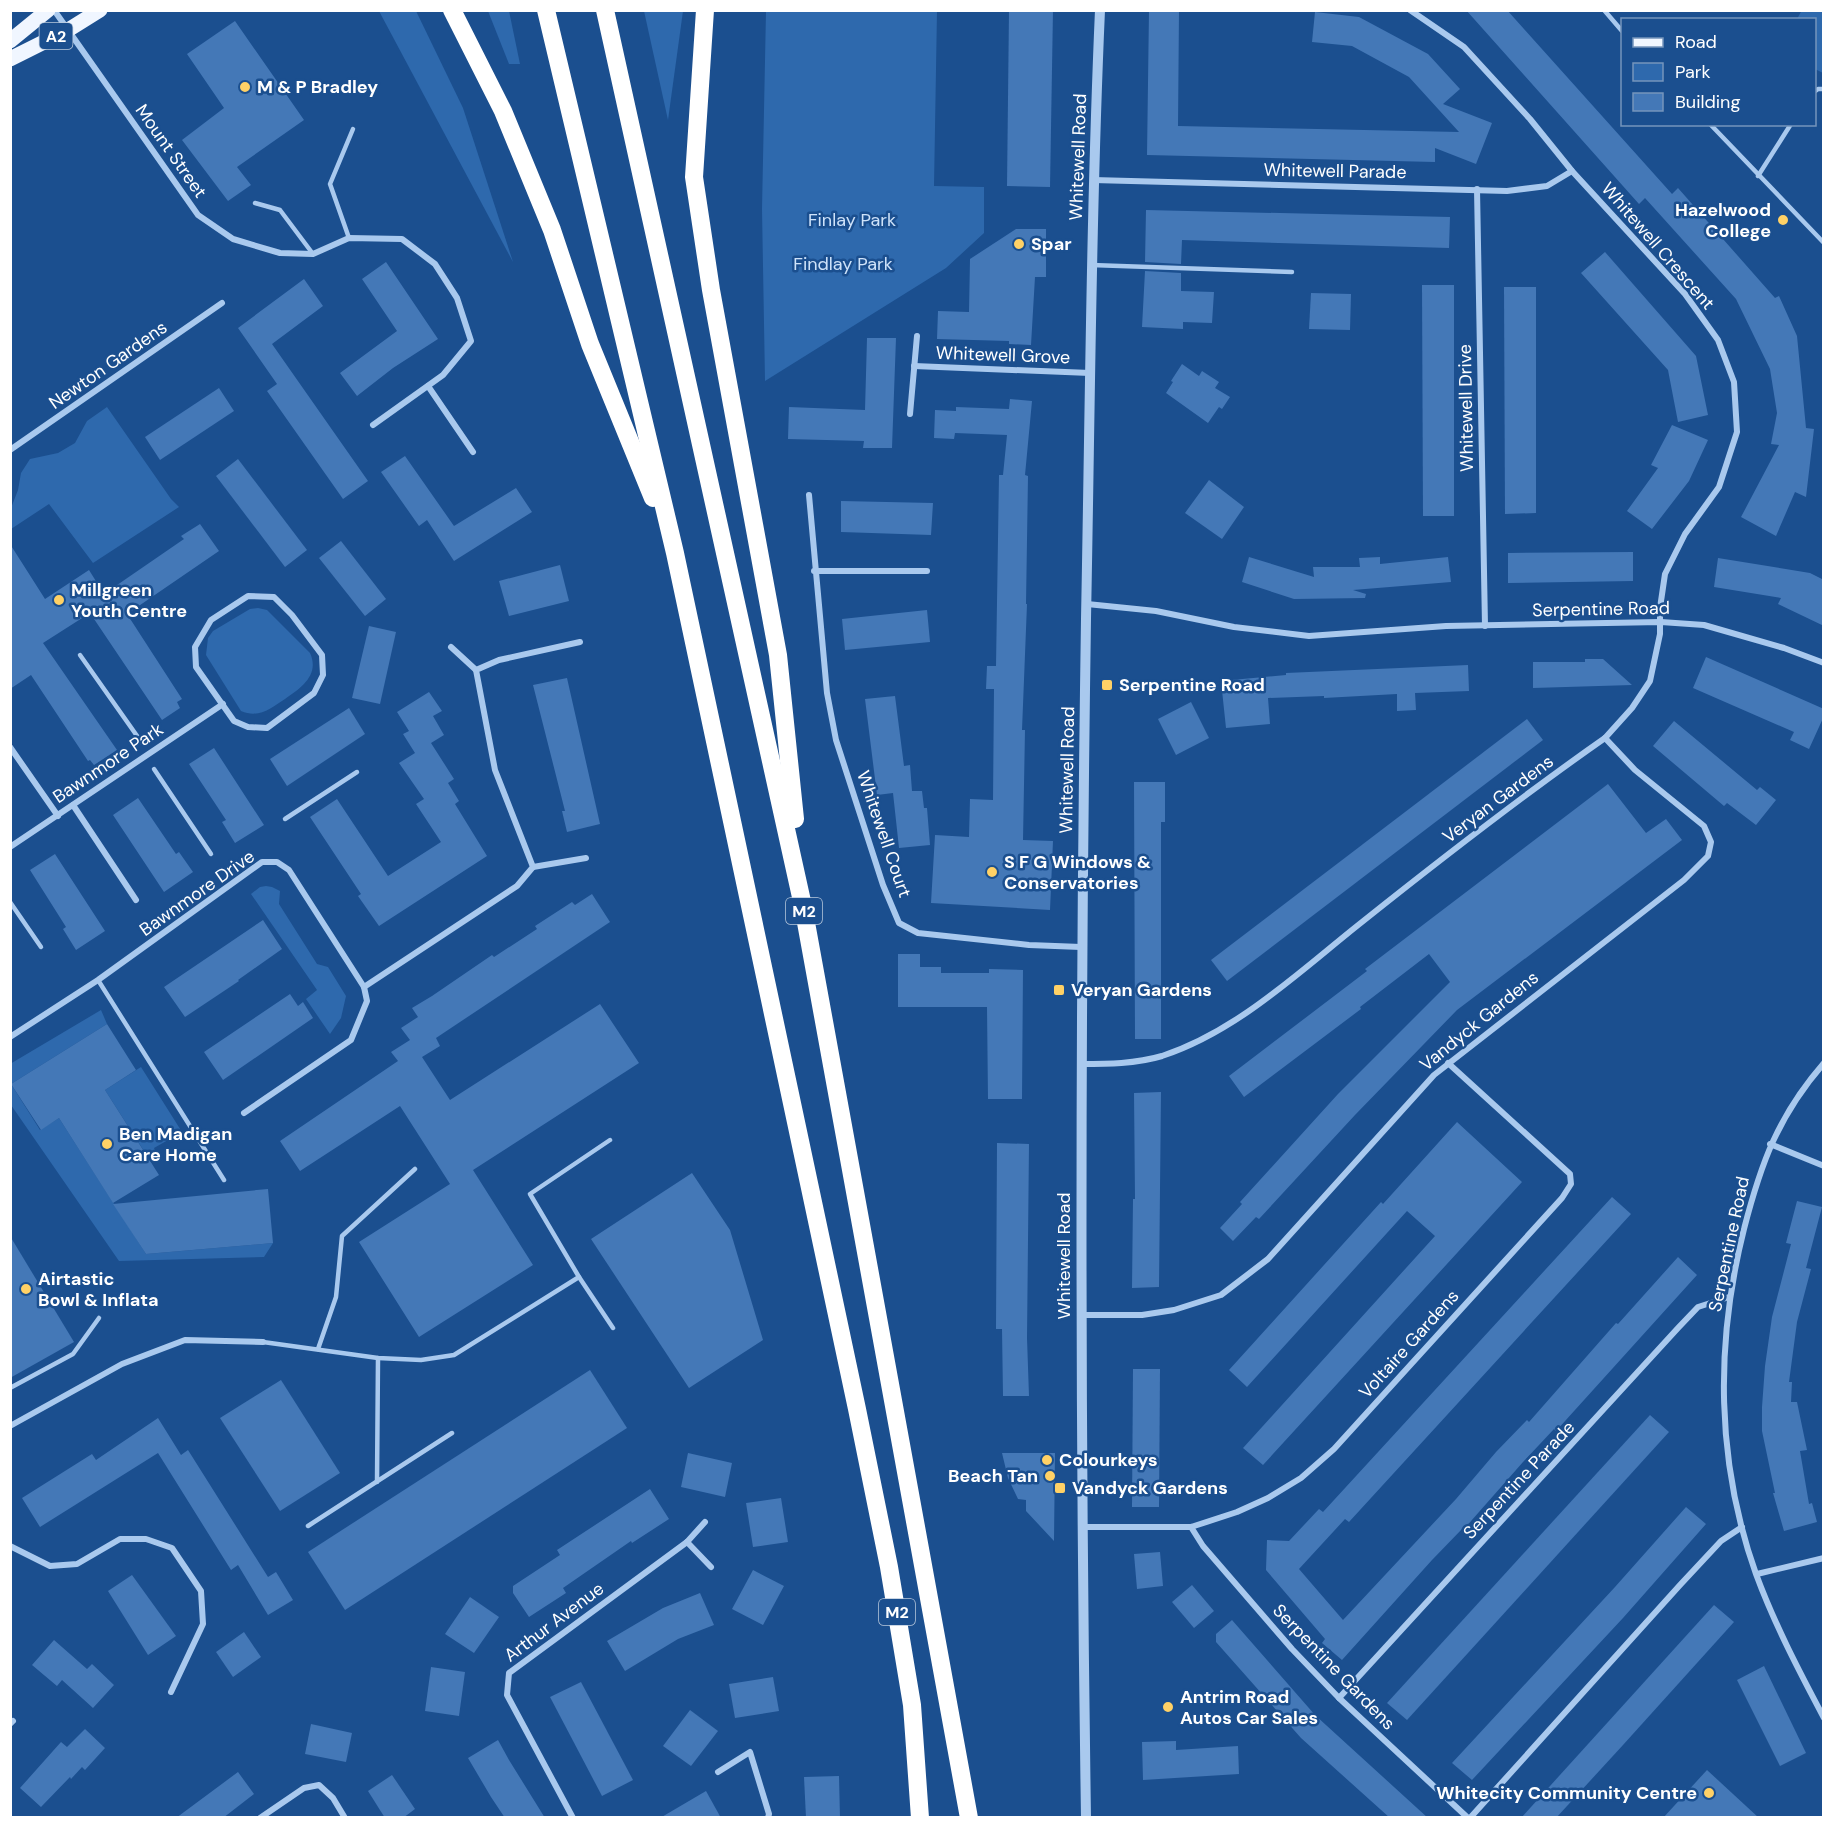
<svg xmlns="http://www.w3.org/2000/svg" width="1834" height="1828" viewBox="0 0 1834 1828" font-family="'DM Sans',sans-serif">
	<style>
		.green { fill: #2e69ad }
		.building { fill: #4478b7 }
		.lines { fill: none; stroke-linecap: round; stroke-linejoin: round }
		.service { stroke: #a9c9ee; stroke-width: 4.5 }
		.minor { stroke: #a9c9ee; stroke-width: 6 }
		.tertiary { stroke: #a9c9ee; stroke-width: 10 }
		.primary { stroke: #f0f6ff; stroke-width: 15 }
		.motorway { stroke: #fff; stroke-width: 18 }
		.poi-dot { fill: #ffd166; stroke: #1b4f8f; stroke-width: 2 }
		.labels { text-anchor: middle; stroke-width: 5; stroke-linejoin: round; paint-order: stroke }
		.shield { fill: #1b4f8f; stroke: #bbcadd; stroke-width: 1.5 }
		.shield-label { font-size: 16px; font-weight: bold; fill: #fff }
		.poi-label { font-size: 18px; font-weight: bold; fill: #fff; stroke: #1b4f8f; text-anchor: start }
		.street-label { font-size: 18px; fill: #fff; stroke: #1b4f8f }
		.park-label { font-size: 18px; fill: #cfe3fa; stroke: #1b4f8f }
	</style>
	<rect width="100%" height="100%" fill="#1b4f8f"/>
	<g class="green">
		<path d="M1802,10l21,1v62l-8,-4 -1,-49 -17,-1z"/>
		<path d="M379,11h37l47,97 50,154z"/>
		<path d="M488,11h21l11,53h-11z"/>
		<path d="M644,11h39l-15,109z"/>
		<path d="M766,11h171l-3,175 50,1v46l-38,35 -181,113 -3,-172z"/>
		<path d="M107,407l64,92 8,8 -86,56 -44,-59 -38,25v-21l7,-18 3,-17 9,-14 28,-6 17,-10 12,-22z"/>
		<path d="M258,608l9,2 43,43c10,22 -9,35 -25,46 -14,9 -26,20 -44,12l-35,-56 2,-17 5,-7 37,-22z"/>
		<path d="M266,886l6,1 8,4 -1,13 38,60 11,3 18,29 -5,22 -11,16 -24,-35 11,-9 -66,-96 9,-7z"/>
		<path d="M101,1010l6,14 -96,60 29,46 19,-12 87,136 127,-11 -9,14 -145,4 -108,-156 -1,-41z"/>
		<path d="M141,1067l41,65 -28,16 4,9 -7,5 -46,-72z"/>
	</g>
	<g class="building">
		<path d="M1009,10h44l-3,177 -43,-1z"/>
		<path d="M1149,10h30l-1,116 281,6 -50,-55 -57,-31 -40,-4 3,-30 44,5 69,37 32,35 -17,15 49,19 -16,41 -41,-16v14l-288,-7z"/>
		<path d="M1466,10h41l165,184 6,-6 97,110 4,-2 18,40 9,92 8,1 -8,68 -11,-5 -19,44 -35,-19 38,-72 -8,-1 6,-31 -7,-44 -34,-70 -91,-101 -6,6z"/>
		<path d="M235,21l69,99 -67,47 14,18 -23,16 -46,-61 42,-32 -37,-54z"/>
		<path d="M1146,210l304,7 -1,31 -267,-8 -1,24 -36,-2z"/>
		<path d="M1016,229h30v48h-11l-4,68 -22,-1v-3l-72,-2 1,-28 31,1 1,-53z"/>
		<path d="M1605,252l91,104 12,59 -30,7 -10,-52 -87,-97z"/>
		<path d="M386,262l52,77 -45,29 -36,28 -17,-23 57,-42 -35,-52z"/>
		<path d="M1145,271l36,2v18l33,1 -2,31 -29,-1v7l-41,-2z"/>
		<path d="M304,279l19,27 -51,38 96,137 -25,18 -76,-108 10,-7 -39,-56z"/>
		<path d="M1422,285h32v231h-31z"/>
		<path d="M1504,287h32v226l-31,1z"/>
		<path d="M1311,293l40,1 -1,36 -41,-1z"/>
		<path d="M867,338h29l-4,110h-29l1,-7 -76,-2 1,-32 76,3z"/>
		<path d="M1182,364l17,12 3,-5 17,11 -4,6 15,9 -8,12 -3,-2 -11,16 -42,-30 7,-11 -2,-1z"/>
		<path d="M219,388l15,23 -74,49 -15,-23z"/>
		<path d="M1010,399l22,2 -7,74 3,1 -2,128h1l-5,126h3l-2,110 30,1 -3,69 -119,-7 4,-68 34,2 1,-38 23,1 1,-111h-8l1,-23h9l3,-191h4l4,-40 -52,-2 -1,6 -20,-1 1,-28 21,1v-4l53,2z"/>
		<path d="M1672,425l36,15 -19,41 -37,48 -25,-18 31,-43 -7,-3z"/>
		<path d="M405,456l49,70 62,-38 16,24 -78,49 -27,-41 -8,6 -38,-54z"/>
		<path d="M238,459l69,91 -22,17 -69,-91z"/>
		<path d="M1209,480l35,27 -22,32 -37,-26z"/>
		<path d="M841,501l92,2 -2,32 -90,-3z"/>
		<path d="M200,524l19,27 -92,63 55,85 -5,3 3,6 -18,12 -72,-107 -47,30 74,107 -23,15 -4,-5 -2,1 -57,-86 -21,14v-145l35,55 44,-29 15,24 80,-55 -3,-3z"/>
		<path d="M341,541l45,58 -21,17 -46,-58z"/>
		<path d="M1633,552v29l-125,2v-30z"/>
		<path d="M1249,557l65,20 -1,-10h47l-1,-9 21,-1v7l68,-7 3,25 -98,8 13,4 -1,4 -71,1 -52,-17z"/>
		<path d="M1718,558l92,15 14,7v46l-46,-22 3,-6 -67,-11z"/>
		<path d="M560,565l9,36 -60,15 -10,-35z"/>
		<path d="M927,610l3,32 -85,8 -3,-31z"/>
		<path d="M369,626l27,6 -16,72 -28,-6z"/>
		<path d="M1706,657l118,52v7l-15,33 -19,-9 4,-8 -101,-44z"/>
		<path d="M1585,659h18l29,26 -99,3v-26h52z"/>
		<path d="M1468,665l1,26 -54,2 1,17 -19,1v-17l-73,4v-2l-56,2 2,26 -44,4 -5,-47 65,-6v-2z"/>
		<path d="M567,678l33,146 -33,8 -5,-21h3l-32,-126z"/>
		<path d="M429,692l13,19 -9,5 11,19 -13,8 23,36 -6,4 11,18 -4,3 32,52 -108,70 -21,-30 3,-2 -51,-77 27,-18 51,77 53,-34 -25,-38 8,-5 -25,-36 16,-10 -12,-19 6,-3 -12,-19z"/>
		<path d="M895,696l9,70 6,-1 2,26h10l2,17h3l3,37 -31,3 -6,-55 -16,2 -12,-96z"/>
		<path d="M1191,702l18,36 -33,17 -18,-36z"/>
		<path d="M349,708l16,26 -78,52 -17,-27z"/>
		<path d="M1527,719l16,21 -316,241 -16,-21z"/>
		<path d="M1674,721l83,69 3,-3 16,13 -20,25 -29,-22 -3,3 -71,-60z"/>
		<path d="M214,748l50,77 -29,18 -13,-21 4,-2 -37,-56z"/>
		<path d="M1134,782h31v40h-4v217h-26z"/>
		<path d="M1608,784l38,49 20,-14 16,21 -225,170 -102,105 -96,104 -3,-2 -23,24 -13,-13 22,-24 -2,-2 98,-108 112,-112 -21,-28 -69,53 1,2 -117,88 -15,-21 138,-105 -2,-2z"/>
		<path d="M138,798l38,56 3,-2 14,20 -29,20 -51,-77z"/>
		<path d="M55,854l50,77 -29,19 -13,-21 3,-2 -36,-57z"/>
		<path d="M592,894l18,28 -174,116 4,8 -18,11 28,43 150,-96 39,59 -166,107 60,95 -114,72 -60,-95 91,-58 -50,-78 -100,65 -20,-30 118,-80 -7,-9 19,-12 -9,-12 17,-11 -6,-9 20,-12 60,-41 2,2 43,-28 -2,-3 37,-24 3,3z"/>
		<path d="M263,920l19,29 -44,31 1,1 -54,36 -21,-30z"/>
		<path d="M898,954h22v13h21v6h48v-4l34,1 -1,129h-34l-1,-92h-89z"/>
		<path d="M290,994l8,12 5,-4 10,16 -90,62 -19,-28z"/>
		<path d="M107,1024l29,46 -31,20 54,85 -46,28 -54,-85 -18,12 -30,-46z"/>
		<path d="M1161,1092l-2,195 -27,1 1,-89h2l-1,-106z"/>
		<path d="M1457,1122l65,60 -259,283 -20,-17 192,-212 -28,-25 -160,176 -18,-17 152,-168 2,2z"/>
		<path d="M997,1143l32,1 -2,194 2,58h-26l-1,-67h-6z"/>
		<path d="M692,1173l38,57 33,110 -74,48 -98,-149z"/>
		<path d="M268,1189l5,54 -127,11 -33,-50z"/>
		<path d="M1612,1197l19,17 -282,308 -4,-3 -46,50 44,51 113,-121 40,-47 31,-32 2,2 87,-99 2,1 60,-67 19,18 -141,156 -2,-2 -31,33 -59,67 -1,-1 -31,32 -90,100 -20,-17 3,-4 -59,-69 1,-30 22,1 30,-32 4,3z"/>
		<path d="M1797,1201l25,6 -16,61 5,1 -14,53 -8,60h3l-1,20h6l10,48 -7,1 9,53 3,-1 5,19 -33,9 -11,-38h2l-13,-62v-24l3,-41 7,-49 19,-73 -5,-1z"/>
		<path d="M10,1236l64,106 -64,36z"/>
		<path d="M1133,1369h27l-1,138h-27z"/>
		<path d="M590,1370l37,58 -282,182 -37,-58z"/>
		<path d="M281,1380l59,93 -60,38 -60,-93z"/>
		<path d="M1650,1415l19,17 -262,288 -20,-17z"/>
		<path d="M158,1418l23,37 7,-5 80,127 8,-5 17,28 -25,15 -30,-50 -7,5 -73,-117 -118,74 -18,-29 70,-44 4,6z"/>
		<path d="M688,1453l44,10 -7,34 -44,-10z"/>
		<path d="M1002,1453h53l-1,88 -28,-30v-11l-8,-1 -10,-21z"/>
		<path d="M650,1489l19,30 -37,24 -1,-2 -68,47 3,5 -37,24 -16,-24v-7l47,-31 -3,-5z"/>
		<path d="M781,1498l7,44 -35,5 -7,-44z"/>
		<path d="M1686,1507l20,17 -83,94 -151,162 -20,-17 163,-176z"/>
		<path d="M1160,1552l3,34 -26,3 -3,-35z"/>
		<path d="M753,1570l31,16 -21,39 -31,-16z"/>
		<path d="M132,1575l44,61 -28,19 -40,-64z"/>
		<path d="M1192,1585l22,26 -20,17 -22,-26z"/>
		<path d="M700,1593l14,32 -36,14 -53,32 -18,-30 56,-33z"/>
		<path d="M470,1597l29,20 -25,36 -29,-19z"/>
		<path d="M1714,1605l20,17 -111,123 -67,73h-35z"/>
		<path d="M1232,1620l83,95 113,103h-38l-89,-80 -85,-96v-8z"/>
		<path d="M244,1632l17,25 -28,20 -17,-25z"/>
		<path d="M54,1640l33,29 5,-5 22,21 -21,23 -31,-28 -5,6 -25,-21z"/>
		<path d="M1764,1666l42,87 -26,13 -43,-86z"/>
		<path d="M431,1667l34,5 -6,44 -34,-5z"/>
		<path d="M773,1677l6,34 -44,7 -6,-34z"/>
		<path d="M581,1682l52,98 -31,16 -52,-99z"/>
		<path d="M690,1710l28,21 -27,35 -28,-20z"/>
		<path d="M311,1724l41,9 -6,29 -41,-8z"/>
		<path d="M85,1729l20,19 -20,22 -3,-3 -11,12 -1,-2 -29,30 -21,-19 41,-46 6,5z"/>
		<path d="M498,1740l11,20 36,58h-40l-14,-21 -23,-39z"/>
		<path d="M1176,1741v9l62,-4 1,28 -96,6 -1,-38z"/>
		<path d="M1707,1770l52,48h-96z"/>
		<path d="M238,1772l16,22 -31,24h-47z"/>
		<path d="M392,1775l23,34 -12,9h-18l-17,-27z"/>
		<path d="M839,1776l1,42h-34l-2,-41z"/>
		<path d="M706,1791l15,27h-61z"/>
	</g>
	<g class="lines">
		<g class="service">
			<path d="M1604,10l18,21"/>
			<path d="M1814,92l4,-3h6"/>
			<path d="M1710,124l114,119"/>
			<path d="M1758,176l33,-52"/>
			<path d="M255,203l25,7 33,44"/>
			<path d="M349,238l-19,-54 23,-55"/>
			<path d="M1091,265l201,7"/>
			<path d="M80,655l62,88"/>
			<path d="M154,769l57,85"/>
			<path d="M285,819l72,-47"/>
			<path d="M10,902l31,45"/>
			<path d="M98,980l126,200"/>
			<path d="M610,1140l-80,54 49,83 34,51"/>
			<path d="M263,1342l115,16 43,2 33,-5 125,-78"/>
			<path d="M318,1349l18,-52 6,-61 73,-67"/>
			<path d="M10,1388l63,-34 26,-36"/>
			<path d="M377,1482l1,-124"/>
			<path d="M308,1526l144,-93"/>
		</g>
		<g class="minor">
			<path d="M54,10l144,205 35,24 47,14 33,1 36,-16 53,1 33,25 22,34 14,43 -28,34 -70,50"/>
			<path d="M1093,180l414,11 40,-5 25,-15"/>
			<path d="M1477,189l8,437"/>
			<path d="M914,366l176,7"/>
			<path d="M428,386l45,66"/>
			<path d="M910,414l7,-78"/>
			<path d="M10,450l212,-147"/>
			<path d="M809,495l18,198 9,47 47,145 16,38 19,10 111,12 52,2"/>
			<path d="M814,571h113"/>
			<path d="M248,596l26,1 18,18 30,40 1,20 -9,18 -47,35 -19,-1 -14,-6 -38,-54 -1,-20 16,-27z"/>
			<path d="M1087,604l69,7 78,16 75,9 137,-10 215,-4 43,3 80,23 40,15"/>
			<path d="M451,647l25,23"/>
			<path d="M10,747l48,69"/>
			<path d="M73,805l63,95"/>
			<path d="M10,847l213,-143"/>
			<path d="M533,867l53,-9"/>
			<path d="M364,987l153,-101 16,-19 -38,-97 -19,-100 23,-10 81,-18"/>
			<path d="M10,1037l88,-57 164,-118h15l12,8 75,117 3,14 -16,39 -107,73"/>
			<path d="M1824,1063c-46,53 -63,100 -80,166 -29,115 -28,233 12,345 18,49 43,97 68,144"/>
			<path d="M1080,1064c28,0 55,0 82,-8 76,-25 138,-85 200,-134 79,-63 160,-126 243,-184l27,-30 18,-27 10,-47v-26l5,-34 20,-40 34,-47 18,-55 -3,-50 -16,-42 -33,-46 -113,-123 -42,-52 -66,-72 -54,-37"/>
			<path d="M1770,1144l54,22"/>
			<path d="M1081,1315h61l32,-5 47,-15 47,-36 166,-184 250,-195 24,-24 3,-14 -7,-16 -69,-56 -30,-32"/>
			<path d="M10,1426l112,-62 63,-24 78,2"/>
			<path d="M1081,1527h110l46,-15 31,-14 33,-20 33,-29 228,-251 9,-14 -1,-10 -122,-111"/>
			<path d="M1191,1527l12,19 89,103 47,49 129,120"/>
			<path d="M687,1542l24,25"/>
			<path d="M10,1546l40,20 27,-2 43,-25h26l26,9 29,43 2,33 -32,68"/>
			<path d="M1757,1574l67,-16"/>
			<path d="M1339,1698l339,-370 20,-21 31,-10"/>
			<path d="M10,1724l3,-3"/>
			<path d="M718,1772l32,-20 19,62 -1,4"/>
			<path d="M260,1818l44,-30 15,-3 14,13 12,20"/>
			<path d="M573,1818l-66,-123 2,-22 178,-131 18,-20"/>
			<path d="M1470,1818l210,-233 41,-44 21,-14"/>
		</g>
		<path class="tertiary" d="M1086,1818c-6,-400 -6,-800 0,-1199 4,-203 5,-406 14,-609"/>
		<g class="primary">
			<path d="M10,41l38,-31"/>
			<path d="M10,59l58,-29 32,-20"/>
		</g>
		<g class="motorway">
			<path d="M452,10l51,101 49,119 38,114 63,154"/>
			<path d="M546,10l129,543 182,856 32,158 23,138 8,113"/>
			<path d="M605,10l198,896 166,912"/>
			<path d="M705,10l-11,167 17,113 67,365 17,164"/>
		</g>
	</g>
	<g class="poi-dot">
		<circle cx="245" cy="87" r="6"/>
		<circle cx="1783" cy="220" r="6"/>
		<circle cx="1019" cy="244" r="6"/>
		<circle cx="59" cy="600" r="6"/>
		<rect x="1101" y="679" width="12" height="12" rx="3"/>
		<circle cx="992" cy="872" r="6"/>
		<rect x="1053" y="984" width="12" height="12" rx="3"/>
		<circle cx="107" cy="1144" r="6"/>
		<circle cx="26" cy="1289" r="6"/>
		<circle cx="1047" cy="1460" r="6"/>
		<circle cx="1050" cy="1476" r="6"/>
		<rect x="1054" y="1482" width="12" height="12" rx="3"/>
		<circle cx="1168" cy="1707" r="6"/>
		<circle cx="1709" cy="1793" r="6"/>
	</g>
	<g class="labels">
		<g class="shield">
			<rect x="39.5" y="23" width="33" height="26" rx="4.5"/>
			<rect x="786" y="898" width="36" height="26" rx="4.5"/>
			<rect x="879" y="1599" width="36" height="26" rx="4.5"/>
		</g>
		<g class="shield-label">
			<text x="56" y="42">A2</text>
			<text x="804" y="917">M2</text>
			<text x="897" y="1618">M2</text>
		</g>
		<g class="poi-label">
			<text x="257" y="93">M &amp; P Bradley</text>
			<text x="1771" y="216" text-anchor="end">Hazelwood<tspan x="1771" dy="21">College</tspan></text>
			<text x="1031" y="250">Spar</text>
			<text x="71" y="596">Millgreen<tspan x="71" dy="21">Youth Centre</tspan></text>
			<text x="1119" y="691">Serpentine Road</text>
			<text x="1004" y="868">S F G Windows &amp;<tspan x="1004" dy="21">Conservatories</tspan></text>
			<text x="1071" y="996">Veryan Gardens</text>
			<text x="119" y="1140">Ben Madigan<tspan x="119" dy="21">Care Home</tspan></text>
			<text x="38" y="1285">Airtastic<tspan x="38" dy="21">Bowl &amp; Inflata</tspan></text>
			<text x="1059" y="1466">Colourkeys</text>
			<text x="1038" y="1482" text-anchor="end">Beach Tan</text>
			<text x="1072" y="1494">Vandyck Gardens</text>
			<text x="1180" y="1703">Antrim Road<tspan x="1180" dy="21">Autos Car Sales</tspan></text>
			<text x="1697" y="1799" text-anchor="end">Whitecity Community Centre</text>
		</g>
		<g class="street-label">
			<text transform="translate(171 151) rotate(55)" y="6">Mount Street</text>
			<text transform="translate(1078 157) rotate(-88)" y="6">Whitewell Road</text>
			<text transform="translate(1335 171) rotate(1)" y="6">Whitewell Parade</text>
			<text transform="translate(1658 246) rotate(49)" y="6">Whitewell Crescent</text>
			<text transform="translate(1003 355) rotate(2)" y="6">Whitewell Grove</text>
			<text transform="translate(108 365) rotate(-35)" y="6">Newton Gardens</text>
			<text transform="translate(1466 408) rotate(-91)" y="6">Whitewell Drive</text>
			<text transform="translate(1601 609) rotate(-1)" y="6">Serpentine Road</text>
			<text transform="translate(108 763) rotate(-34)" y="6">Bawnmore Park</text>
			<text transform="translate(1067 770) rotate(-89)" y="6">Whitewell Road</text>
			<text transform="translate(1498 799) rotate(-37)" y="6">Veryan Gardens</text>
			<text transform="translate(884 834) rotate(71)" y="6">Whitewell Court</text>
			<text transform="translate(197 893) rotate(-35)" y="6">Bawnmore Drive</text>
			<text transform="translate(1479 1021) rotate(-39)" y="6">Vandyck Gardens</text>
			<text transform="translate(1729 1244) rotate(-78)" y="6">Serpentine Road</text>
			<text transform="translate(1064 1256) rotate(-90)" y="6">Whitewell Road</text>
			<text transform="translate(1409 1344) rotate(-48)" y="6">Voltaire Gardens</text>
			<text transform="translate(1519 1480) rotate(-47)" y="6">Serpentine Parade</text>
			<text transform="translate(554 1622) rotate(-37)" y="6">Arthur Avenue</text>
			<text transform="translate(1334 1667) rotate(46)" y="6">Serpentine Gardens</text>
		</g>
		<g class="park-label">
			<text x="852" y="226">Finlay Park</text>
			<text x="843" y="270">Findlay Park</text>
		</g>
	</g>
	<rect width="1834" height="1828" fill="none" stroke="#ffffff" stroke-width="24"/>
	<rect x="1621" y="18" width="195" height="108" fill="#1b4f8f" stroke="#7695bc" stroke-width="1.5"/>
	<rect x="1633" y="38" width="30" height="9" fill="#f0f6ff" stroke="#7695bc" stroke-width="1.5"/>
	<text x="1675" y="48" font-size="18" fill="#ffffff">Road</text>
	<rect x="1633" y="63" width="30" height="18" fill="#2e69ad" stroke="#7695bc" stroke-width="1.5"/>
	<text x="1675" y="78" font-size="18" fill="#ffffff">Park</text>
	<rect x="1633" y="93" width="30" height="18" fill="#4478b7" stroke="#7695bc" stroke-width="1.5"/>
	<text x="1675" y="108" font-size="18" fill="#ffffff">Building</text>
</svg>
